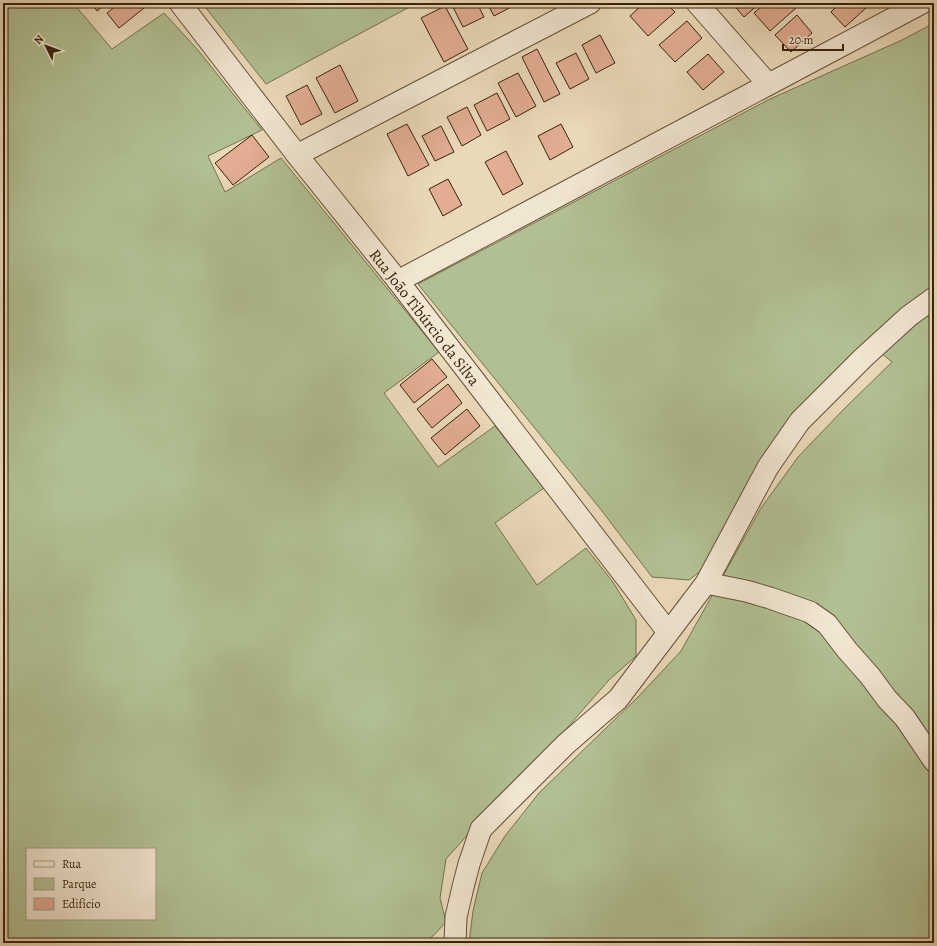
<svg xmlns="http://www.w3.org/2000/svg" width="937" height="946" viewBox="0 0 937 946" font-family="Alegreya,serif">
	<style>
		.green { fill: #b1c093; stroke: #75714e; fill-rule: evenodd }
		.building { fill: #e2ad93; stroke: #39220a }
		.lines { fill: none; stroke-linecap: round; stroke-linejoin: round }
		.minor-casing { stroke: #655036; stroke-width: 23 }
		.minor { stroke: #f1e6d2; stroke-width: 21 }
		.labels { text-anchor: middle; stroke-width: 3; stroke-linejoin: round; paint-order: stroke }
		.street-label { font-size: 16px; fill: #39220a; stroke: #f1e6d2 }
	</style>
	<rect width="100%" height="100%" fill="#ead9b9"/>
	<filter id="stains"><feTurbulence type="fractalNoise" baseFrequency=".005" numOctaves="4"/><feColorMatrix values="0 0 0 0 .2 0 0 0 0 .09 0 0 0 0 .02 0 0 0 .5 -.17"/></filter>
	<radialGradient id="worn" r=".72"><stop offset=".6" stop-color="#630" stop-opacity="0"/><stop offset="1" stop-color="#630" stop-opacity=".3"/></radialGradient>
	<g class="green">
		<path d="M3,3h70l39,46 52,-36 33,36 65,81 -54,26 17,36 56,-34 158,194 -55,41 54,74 57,-41 49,62 -49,35 42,62 49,-37 27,34 23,38v36l-27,24 -49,56 -66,69 -48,54 -6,39 6,24 -13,14 -10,7h-420zM27,849h128v70h-128z"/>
		<path d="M202,3h215l-151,81z"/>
		<path d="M934,23v920h-465l4,-32 9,-38 23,-37 34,-43 99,-96 43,-46 80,-143 37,-51 46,-48 48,-47 -22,-18 -164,223 -17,13 -37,-3 -50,-66 -184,-227 352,-185 132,-59z"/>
	</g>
	<g class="building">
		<path d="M91,3h16l-10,8z"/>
		<path d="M119,3h21l4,5 -25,20 -12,-15z"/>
		<path d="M451,3h26l7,14 -21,10z"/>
		<path d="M487,3h27l1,2 -21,11z"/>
		<path d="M644,3h22l9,9 -27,24 -18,-20z"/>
		<path d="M732,3h28l-16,14z"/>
		<path d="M765,3h27l4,5 -26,23 -16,-18z"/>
		<path d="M840,3h21l5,5 -21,19 -14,-15z"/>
		<path d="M445,6l23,43 -24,13 -23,-44z"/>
		<path d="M797,15l15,18 -21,19 -16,-17z"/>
		<path d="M687,21l15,17 -27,24 -16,-17z"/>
		<path d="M600,35l15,28 -19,10 -14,-28z"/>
		<path d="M537,49l23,45 -16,8 -22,-45z"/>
		<path d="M576,53l13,26 -19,10 -14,-26z"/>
		<path d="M708,54l16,18 -21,18 -16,-18z"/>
		<path d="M340,65l18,36 -23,12 -19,-35z"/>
		<path d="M518,73l18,33 -20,11 -18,-34z"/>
		<path d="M307,85l15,29 -21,11 -15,-29z"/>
		<path d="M497,93l13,26 -23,12 -13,-26z"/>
		<path d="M467,107l14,28 -19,11 -15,-29z"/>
		<path d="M407,124l22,41 -21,11 -21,-42z"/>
		<path d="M561,124l12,23 -23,13 -12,-24z"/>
		<path d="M441,126l13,26 -19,9 -13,-25z"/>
		<path d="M252,135l17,22 -36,28 -18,-22z"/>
		<path d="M506,151l17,33 -20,11 -18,-33z"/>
		<path d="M448,179l14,26 -19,11 -14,-27z"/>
		<path d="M432,359l15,18 -33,26 -14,-18z"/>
		<path d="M448,384l14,19 -30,25 -15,-19z"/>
		<path d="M467,409l13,17 -35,29 -14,-17z"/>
	</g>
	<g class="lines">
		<defs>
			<g id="minor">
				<path d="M180,3l117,152 101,126 270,351"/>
				<path d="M697,3l71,81"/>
				<path d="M297,155l293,-152"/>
				<path d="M398,281l524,-278"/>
				<path d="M706,583l40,8 24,7 40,14 17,12 20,26 23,26 17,23 18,19 29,43"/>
				<path d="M455,943l1,-26 7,-30 6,-23 12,-35 85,-85 52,-45 88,-116 62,-116 32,-46 63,-63 46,-42 25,-18"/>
			</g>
		</defs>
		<use href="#minor" class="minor-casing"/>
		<use href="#minor" class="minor"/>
	</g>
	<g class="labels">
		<g class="street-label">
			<text transform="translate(425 317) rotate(52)" y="6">Rua João Tibúrcio da Silva</text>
		</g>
	</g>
	<rect width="937" height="946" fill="none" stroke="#ead9b9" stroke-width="16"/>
	<rect x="4" y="4" width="929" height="938" fill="none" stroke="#39220a" stroke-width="2"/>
	<rect x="8" y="8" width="921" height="930" fill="none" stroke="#39220a"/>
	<rect x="26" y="848" width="130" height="72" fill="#f1e6d2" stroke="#a79882"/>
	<rect x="34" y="861" width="20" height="6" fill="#f1e6d2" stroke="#a79882"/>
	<text x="62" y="868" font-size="12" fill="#39220a">Rua</text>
	<rect x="34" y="878" width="20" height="12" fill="#b1c093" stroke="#a79882"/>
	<text x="62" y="888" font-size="12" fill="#39220a">Parque</text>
	<rect x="34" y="898" width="20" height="12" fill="#e2ad93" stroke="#a79882"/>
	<text x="62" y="908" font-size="12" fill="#39220a">Edifício</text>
	<g transform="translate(46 46) rotate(312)" stroke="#f1e6d2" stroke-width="3" paint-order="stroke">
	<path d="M0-3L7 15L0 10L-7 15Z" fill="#39220a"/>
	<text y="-6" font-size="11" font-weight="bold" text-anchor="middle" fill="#39220a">N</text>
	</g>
	<path d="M783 44v6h60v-6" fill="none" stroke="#39220a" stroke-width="2"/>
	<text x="789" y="44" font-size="12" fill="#39220a" stroke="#f1e6d2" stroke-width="3" paint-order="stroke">20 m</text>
	<rect width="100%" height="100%" filter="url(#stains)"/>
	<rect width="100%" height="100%" fill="url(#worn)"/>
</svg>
